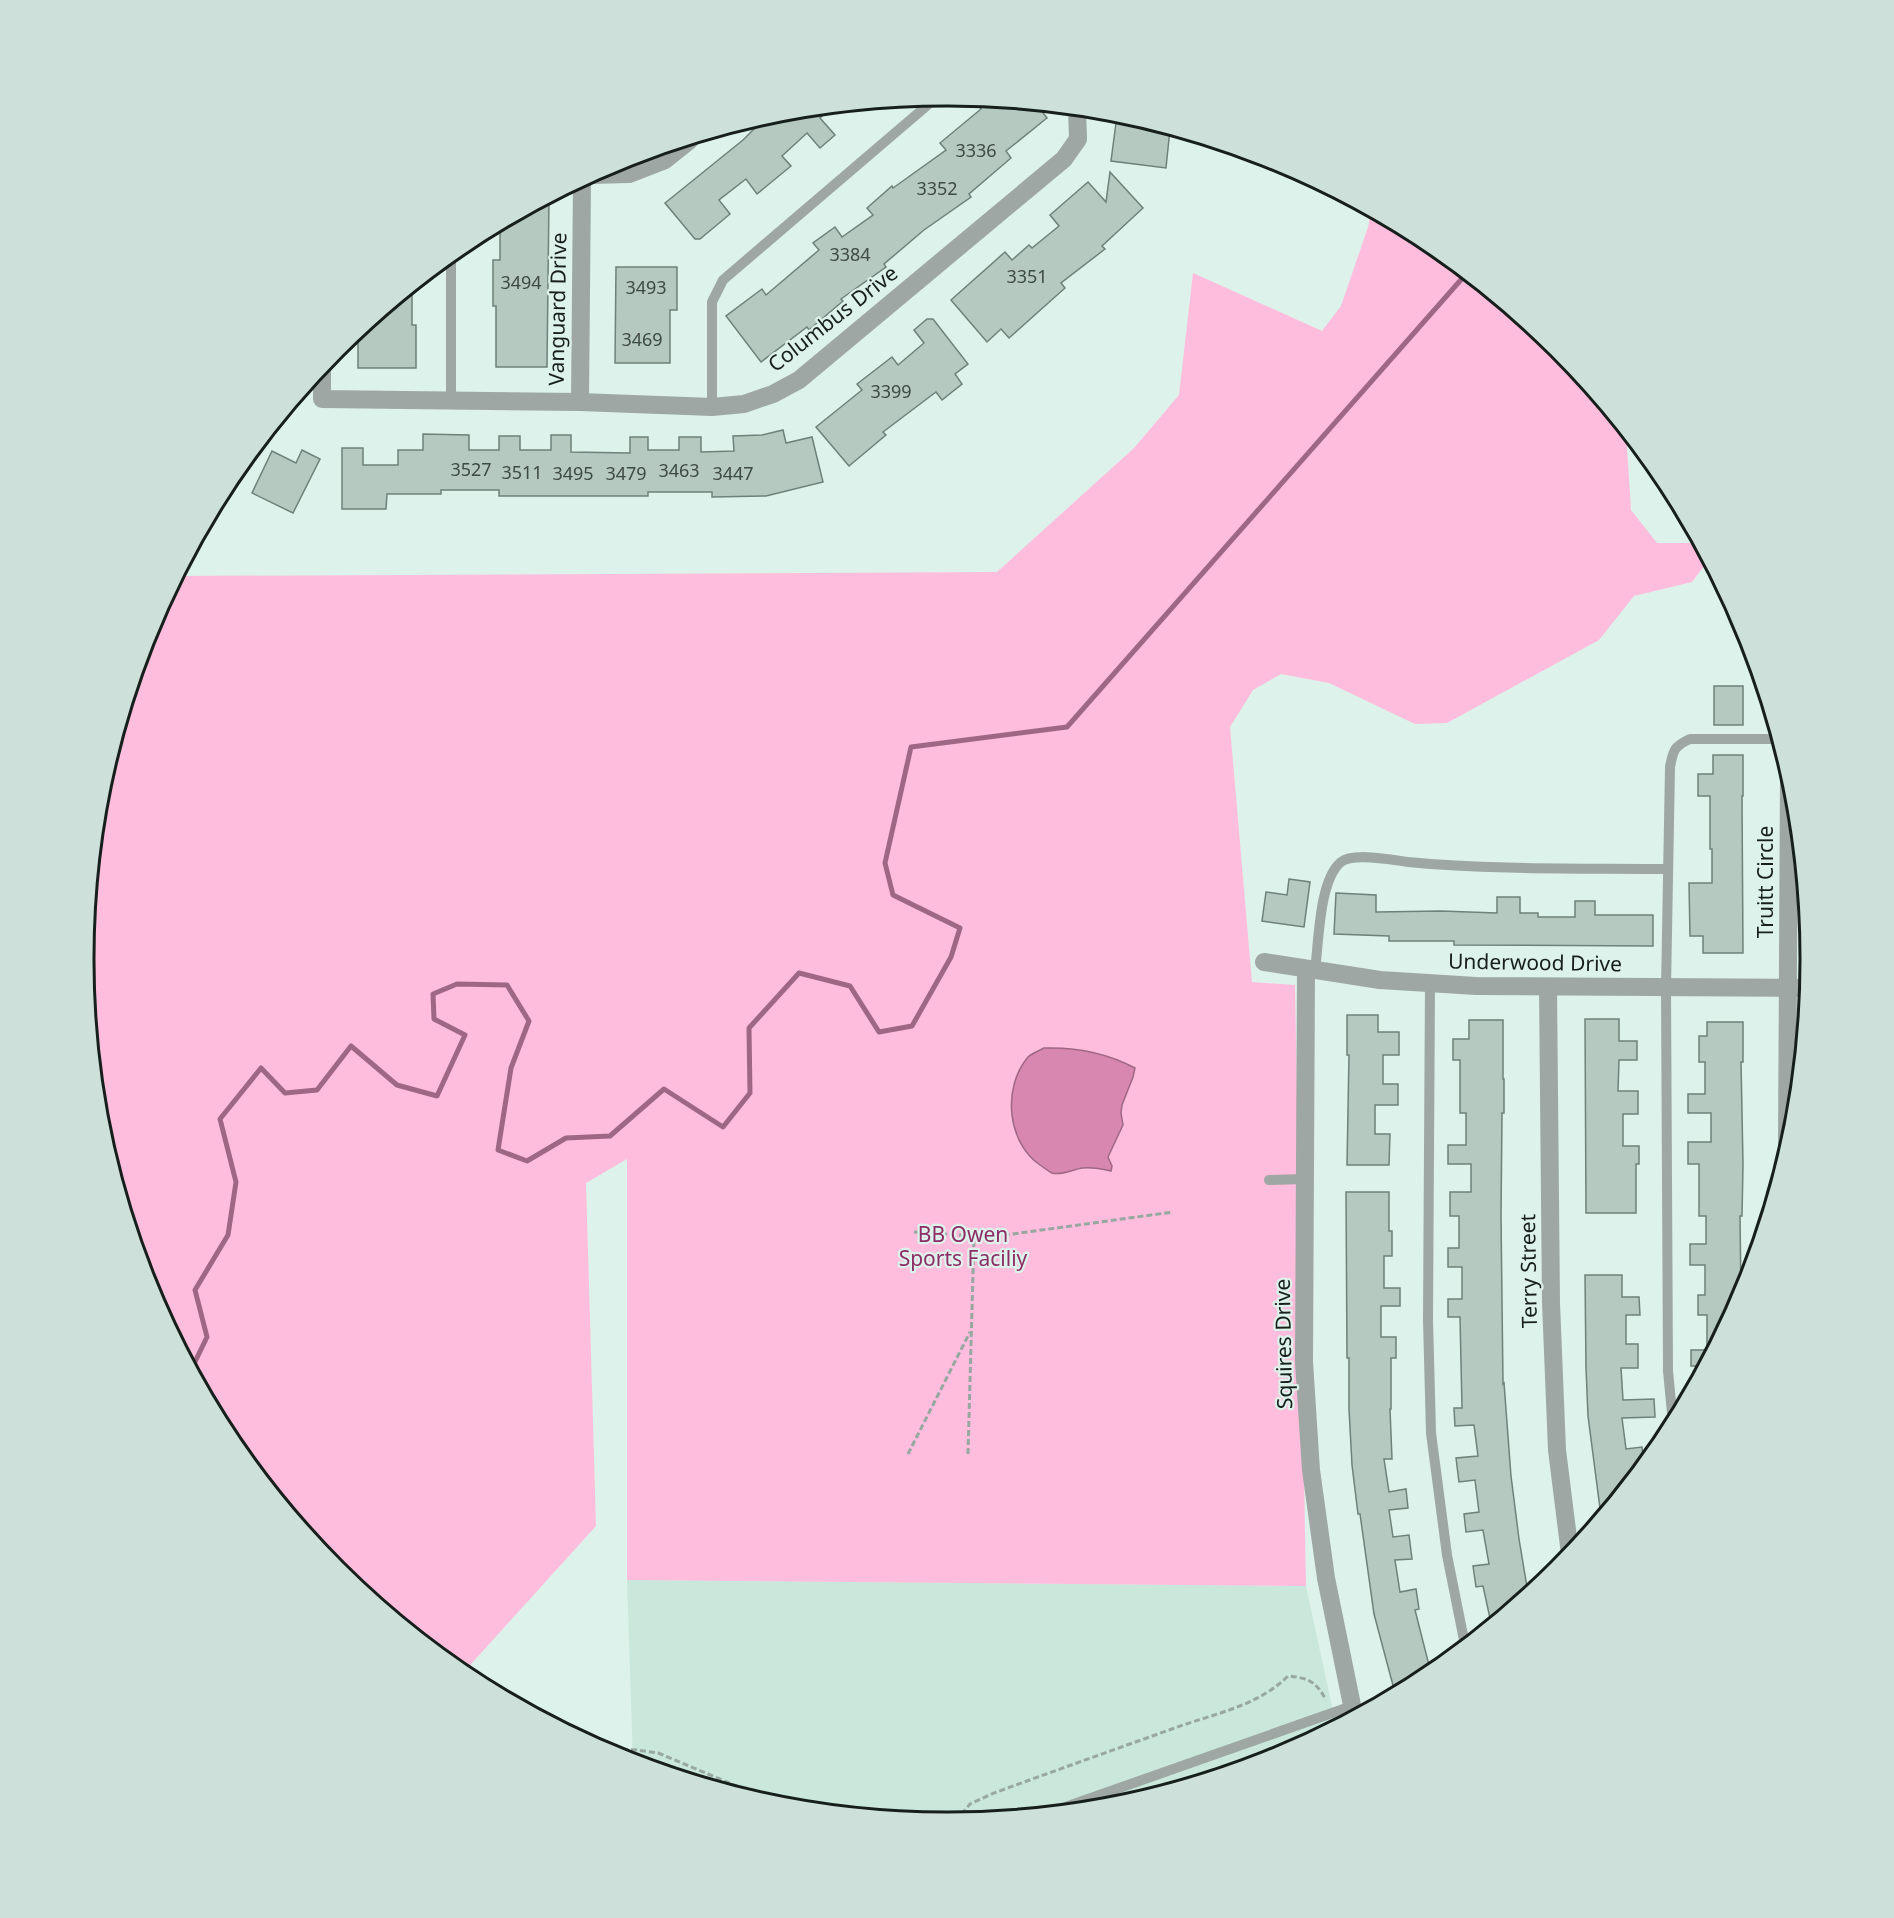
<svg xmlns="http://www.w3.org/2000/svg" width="1894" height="1918" viewBox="0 0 1894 1918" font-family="'Noto Sans',sans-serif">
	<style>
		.built { fill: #cae7db }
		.green { fill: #febddd }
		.water { fill: #d887b1; stroke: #9e6884; stroke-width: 1.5 }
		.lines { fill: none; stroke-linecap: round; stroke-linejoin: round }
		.stream { stroke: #9e6884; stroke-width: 5 }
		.building { fill: #b5c9c1; stroke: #6e817a; stroke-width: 1.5 }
		.path { stroke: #97a8a1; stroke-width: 3; stroke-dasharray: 6 3; stroke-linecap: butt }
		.service { stroke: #9ea7a3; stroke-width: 10 }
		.minor { stroke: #9ea7a3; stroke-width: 18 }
		.tertiary { stroke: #9ea7a3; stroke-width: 18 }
		.labels { text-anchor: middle; stroke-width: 4.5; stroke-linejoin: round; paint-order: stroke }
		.number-label { font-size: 18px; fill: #3e4a45 }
		.street-label { font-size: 21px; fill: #171f1c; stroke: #ddf2ea }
		.park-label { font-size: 21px; fill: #8c2d65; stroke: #ddf2ea }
		.rim { fill: none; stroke: #171f1c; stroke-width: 3 }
	</style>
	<rect width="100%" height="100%" fill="#ddf2ea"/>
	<path class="built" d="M627,1580l679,6 30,139 -59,31 -162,49 -168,17 -169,-17 -145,-44z"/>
	<path class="green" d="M1371,212l56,30 130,107 69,83 5,78 26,33h42l9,18 -16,21 -58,14 -35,44 -152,83 -32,1 -86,-41 -48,-9 -28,16 -23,37 22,255 43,3 11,601 -679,-6v-421l-41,24 10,343 -133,147 -126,-104 -108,-131 -79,-149 -49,-162 -17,-168 17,-169 49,-162 28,-52 819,-4 137,-124 45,-53 14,-122 129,58 19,-25 27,-79z"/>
	<path class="water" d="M1044,1048c32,-1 63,5 91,20l-2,9 -11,28 -1,8 2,12 -15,32 4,9 -1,5c-9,-2 -18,-4 -28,-3 -10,1 -21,8 -31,5 -4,-2 -9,-6 -12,-8 -33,-23 -38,-77 -12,-108 4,-4 11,-6 16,-9z"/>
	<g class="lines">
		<path class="stream" d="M192,1368l15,-31 -12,-47 33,-55 8,-53 -16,-63 41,-51 24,25 32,-3 34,-44 46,39 40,11 28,-61 -31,-16 -1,-25 24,-10 50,1 22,36 -18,47 -13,82 29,11 39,-23 44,-2 54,-47 59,38 27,-34 -1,-65 50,-55 51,13 29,46 33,-6 39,-69 9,-29 -67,-33 -8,-32 26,-116 156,-20 399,-453"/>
	</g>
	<g class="building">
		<path d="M973,99l64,6 10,13 -41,33 5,7 -42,36 2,3 -47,33 -40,34 2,3 -45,32 2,2 -34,29 -2,-3 -46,35 -35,-46 36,-27 4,6 53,-45 -6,-7 22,-16 7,10 31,-22 -6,-7 25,-22 1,2 53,-38 -6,-7 41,-34z"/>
		<path d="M832,107l-12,11 15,17 -15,13 -13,-15 -25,23 9,10 -34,28 -11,-15 -27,21 11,14 -30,25h-5l-30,-36 78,-63 24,-24 12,-3z"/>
		<path d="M1117,115l13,2 40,12 -4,39 -55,-7z"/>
		<path d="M1110,172l33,36 -41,38 3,3 -44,34 4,5 -56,50 -8,-9 -14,13 -36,-42 54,-48 7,8 17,-15 3,3 27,-22 -9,-11 38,-33 18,20z"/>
		<path d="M549,198l-2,169h-51v-61h-3v-46h7v-36z"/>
		<path d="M616,267h61v43h-7v53h-55z"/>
		<path d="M412,287v38h4v43h-58v-37z"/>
		<path d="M927,319h6l35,45 -13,10 7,10 -20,16 -6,-8 -53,40 3,3 -37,31 -33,-39 46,-37 -5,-6 35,-27 6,8 26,-22 -10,-13z"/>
		<path d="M783,430l3,13 26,-6 11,45 -57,14 -54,1v-5h-64v4h-149v-6h-58v4h-54l-1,15h-44v-61h21v17h35v-15h25v-16l46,1v15h30v-14h21v14h31v-15h20v17l59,1v-16h18v13h31v-13h22v15l33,-1 -1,-15 29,-1z"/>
		<path d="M302,450l18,9 -27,54 -41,-20 20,-42 24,12z"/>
		<rect x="1714" y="686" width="29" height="39"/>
		<path d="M1713,755h30v41h-1l1,157h-40v-17h-13l-1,-53h23v-34h-2v-53h-12v-22h15z"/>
		<path d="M1289,879l21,3 -6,45 -42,-6 4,-29 21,3z"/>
		<path d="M1336,893l40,2v17l65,-1 56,2v-16h23v16h18v4h37v-16h20v14h58v31l-199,-1v-4h-65v-5l-55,-2z"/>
		<path d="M1347,1015h31v17h21v23h-16v29h15v21h-23v29h15l-1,31h-42l2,-110h-2z"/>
		<path d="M1585,1019h34v22h18v19h-18l-1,31h20v23h-15v32h16v18h-3v49h-50z"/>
		<path d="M1469,1020h34v59h1v34h-2l-1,103 2,168 1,-1 7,93 8,63 9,54 -37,30 -8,-37 -7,1 -3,-21 16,-2 -6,-34 -17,2 -2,-18 15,-2 -4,-32 -16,2 -3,-24 22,-2 -4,-31 -19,1 -1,-18h8l-2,-91h-12v-18h14v-32h-14v-19h11v-32h-9v-24h21v-28h-23v-19h18v-32h-6v-53h-7v-21h16z"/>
		<path d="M1707,1022h36v40h-2l2,102 -1,52h-2l1,79 -38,71h-12v-16h16v-35h-9v-20h7v-30h-15v-21h16v-28h-7v-52h-11v-22h23v-29h-23v-19h17v-32h-6v-26h8z"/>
		<path d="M1346,1192h43v39h3v25h-8v32h16v18h-19v31h15v21h-5v51h-1l2,50h-8l5,33 17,-3 2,19 -19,2 4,27 16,-2 3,24 -17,1 5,32 16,-3 3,20 -4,1 16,63 -36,20 -21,-79 -14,-100h-2l-6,-49 -3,-56v-51h-2z"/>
		<path d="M1585,1275h37v22h17l1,18h-14v29h12v24h-17l2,32 31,-1 1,18 -33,1 4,31 16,-2 2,16 -43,53 -13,-100 -2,-48z"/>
	</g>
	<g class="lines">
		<g class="path">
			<path d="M914,1232l77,5 182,-25"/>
			<path d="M908,1454l62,-122"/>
			<path d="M968,1454l6,-218"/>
			<path d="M604,1749l32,1 22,3 126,53"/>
			<path d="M956,1821l14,-17 24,-11c60,-22 119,-43 178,-64 40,-15 85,-22 116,-53 20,2 28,5 38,24"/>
		</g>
		<g class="service">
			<path d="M451,402v-147"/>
			<path d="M712,407v-105l11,-22 214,-183"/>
			<path d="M1315,970c4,-29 4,-90 26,-108 12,-10 52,-2 67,0 86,8 174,6 260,7"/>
			<path d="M1430,983l-2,337 3,113 16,122 18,90"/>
			<path d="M1269,1180l36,-1"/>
			<path d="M1673,1423l-5,-52 -2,-383 4,-221c3,-16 4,-21 20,-28h88"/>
			<path d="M1054,1811l298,-105"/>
		</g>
		<g class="minor">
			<path d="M591,175l38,-1 36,-14 25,-20"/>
			<path d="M322,367v32l258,3 132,5 32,-3 29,-10 26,-14 265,-221 14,-20 -1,-30"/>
			<path d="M580,402l2,-222"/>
			<path d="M1548,987l3,316 6,147 13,104"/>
			<path d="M1787,1148l2,-372"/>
		</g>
		<g class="tertiary">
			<path d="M1264,962l116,18 96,6 331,2"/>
			<path d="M1306,969l-2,393 7,108 15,108 28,137"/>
		</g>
	</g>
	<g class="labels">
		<g class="number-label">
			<text x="976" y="157">3336</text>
			<text x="937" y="195">3352</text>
			<text x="850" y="261">3384</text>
			<text x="1027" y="283">3351</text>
			<text x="521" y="289">3494</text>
			<text x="646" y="294">3493</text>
			<text x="642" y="346">3469</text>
			<text x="891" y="398">3399</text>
			<text x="471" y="476">3527</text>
			<text x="679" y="477">3463</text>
			<text x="522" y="479">3511</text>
			<text x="573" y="480">3495</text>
			<text x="626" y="480">3479</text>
			<text x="733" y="480">3447</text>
		</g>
		<g class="street-label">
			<text transform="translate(558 309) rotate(-89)" y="7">Vanguard Drive</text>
			<text transform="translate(833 319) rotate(-38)" y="7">Columbus Drive</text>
			<text transform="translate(1766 882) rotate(-90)" y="7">Truitt Circle</text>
			<text transform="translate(1535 963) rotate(1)" y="7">Underwood Drive</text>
			<text transform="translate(1529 1271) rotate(-91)" y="7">Terry Street</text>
			<text transform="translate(1284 1344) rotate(-91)" y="7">Squires Drive</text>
		</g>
		<g class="park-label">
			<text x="963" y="1242">BB Owen<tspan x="963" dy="24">Sports Faciliy</tspan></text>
		</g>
	</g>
	<path d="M0 0H1894V1918H0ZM946 106H948A852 852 0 0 1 1800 958V960A852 852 0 0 1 948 1812H946A852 852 0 0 1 94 960V958A852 852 0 0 1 946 106Z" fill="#cde1da" fill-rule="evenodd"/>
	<path class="rim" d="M946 106H948A852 852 0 0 1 1800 958V960A852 852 0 0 1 948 1812H946A852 852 0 0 1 94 960V958A852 852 0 0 1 946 106Z"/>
</svg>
